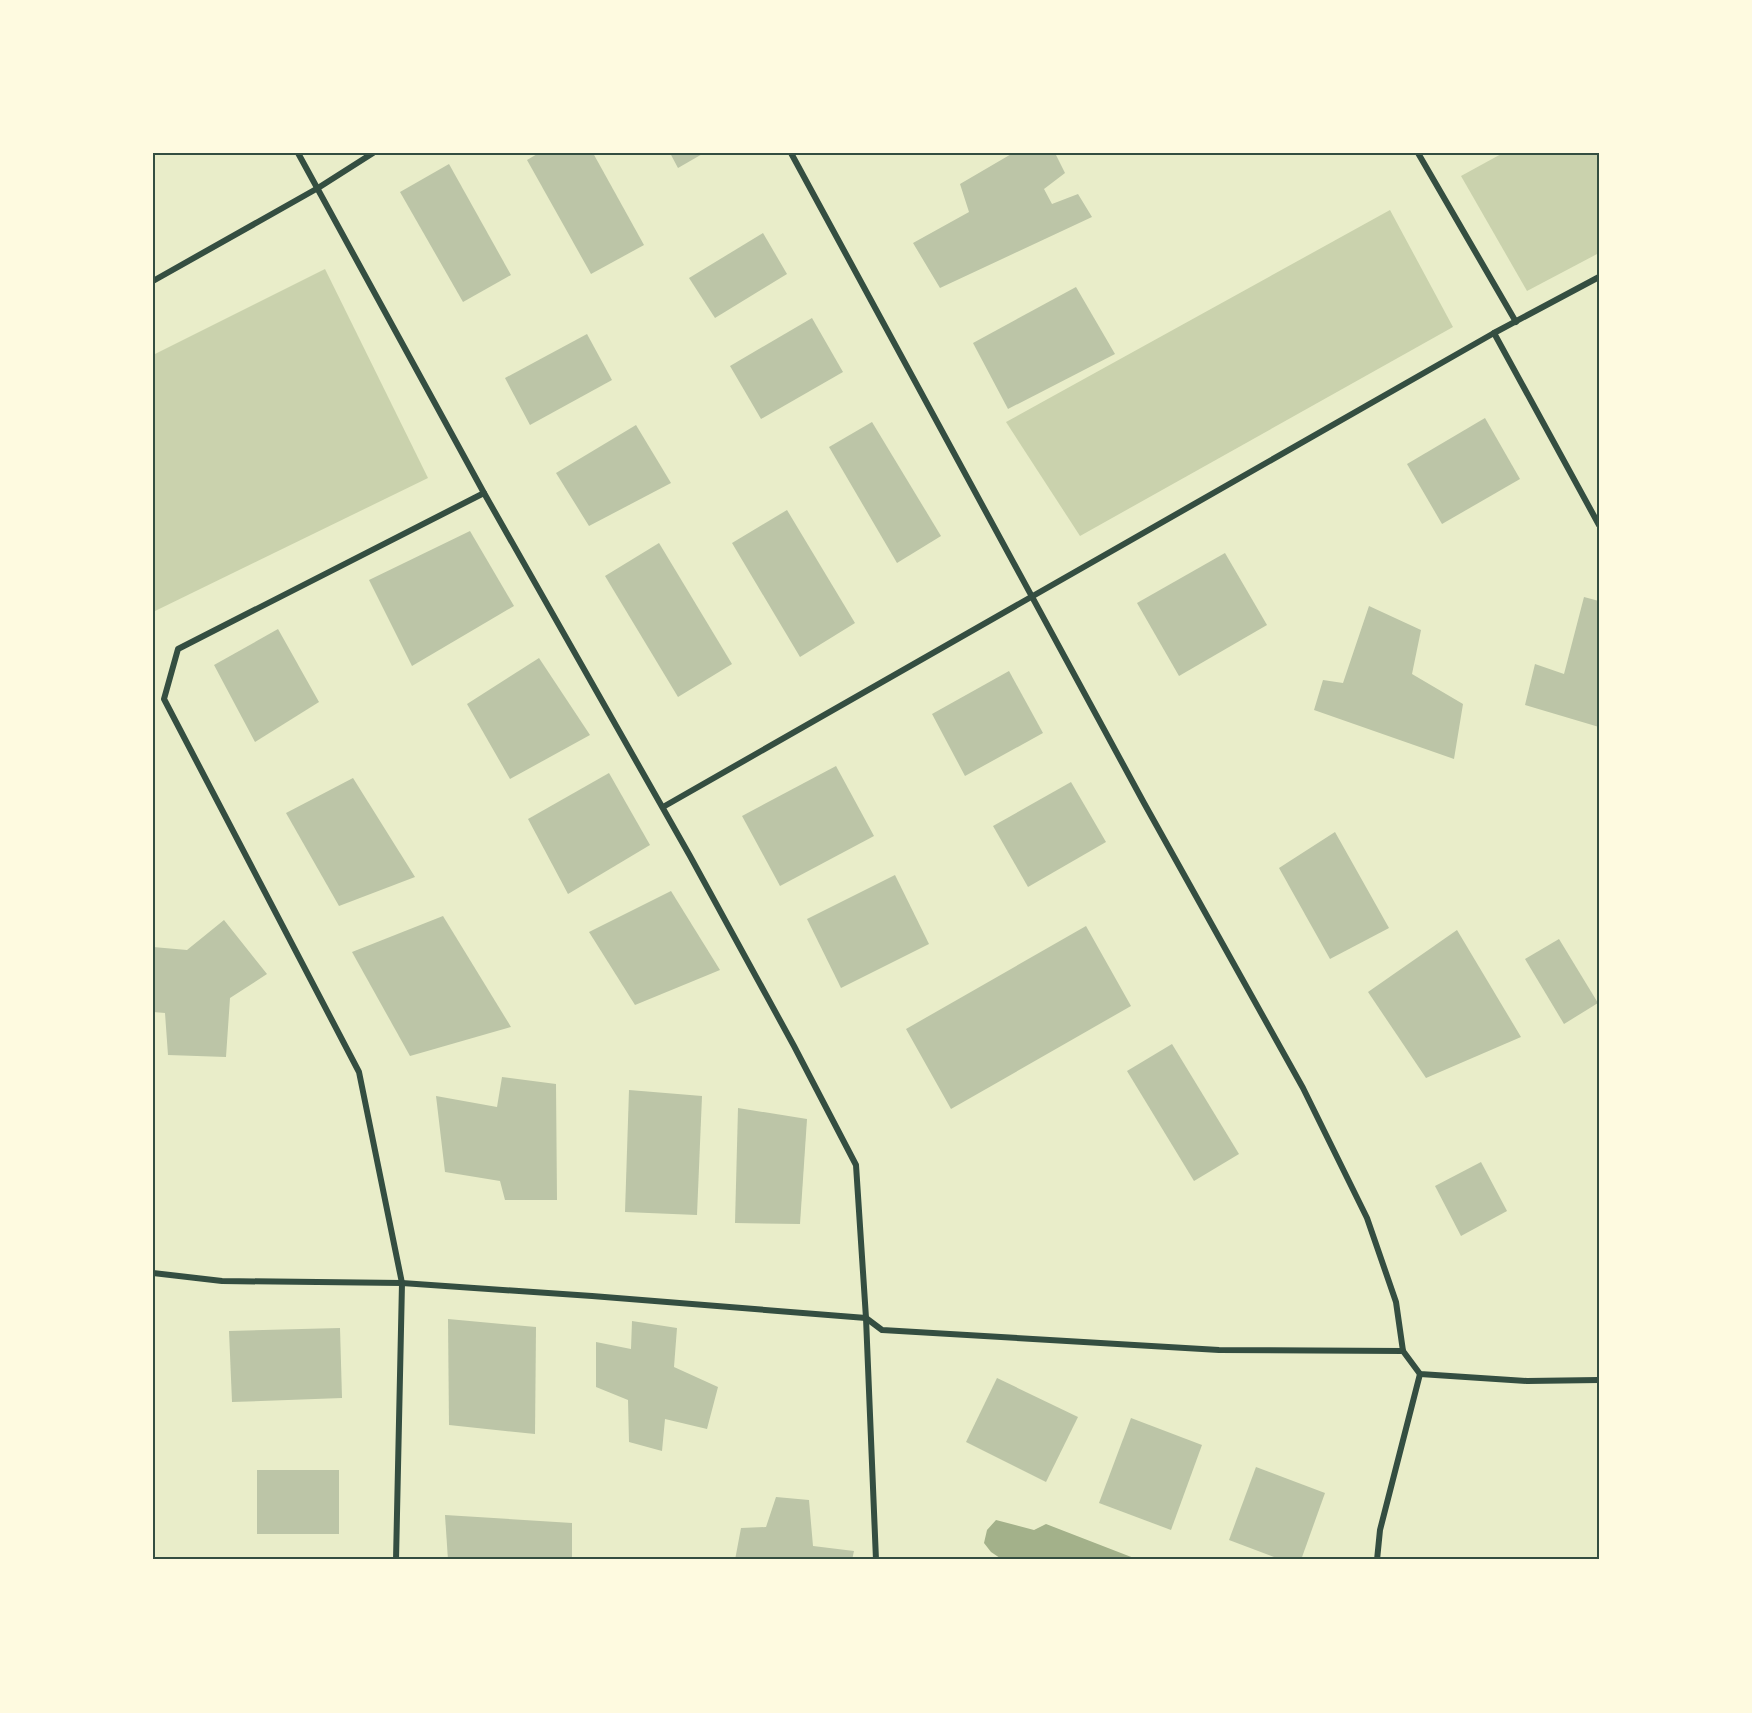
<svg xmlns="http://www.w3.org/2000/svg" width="1752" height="1713" viewBox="0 0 1752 1713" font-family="'Sofia Sans Condensed',sans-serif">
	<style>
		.green { fill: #cad2ad }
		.water { fill: #a3b18a }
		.building { fill: #bcc5a7 }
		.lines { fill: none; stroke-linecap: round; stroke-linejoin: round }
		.minor { stroke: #344e41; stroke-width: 6 }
		.neatline { fill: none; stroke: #344e41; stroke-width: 2 }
	</style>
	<rect width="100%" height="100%" fill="#e9edc9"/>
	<g class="green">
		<path d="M1503,153h96v100l-72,38 -66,-115z"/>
		<path d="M1390,210l63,117 -373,209 -74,-114z"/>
		<path d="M325,269l103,209 -275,134v-257z"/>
	</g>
	<path class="water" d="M996,1520l38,10 12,-6 93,36h-136l-12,-8 -7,-9 3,-13z"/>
	<g class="building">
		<path d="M539,153h54l51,92 -53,29 -64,-114z"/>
		<path d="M670,153h34l-26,15z"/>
		<path d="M1013,153h42l10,20 -21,16 8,15 26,-10 14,23 -152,71 -27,-45 56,-31 -9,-28z"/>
		<path d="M449,164l62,111 -48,27 -63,-110z"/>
		<path d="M763,233l24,41 -72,44 -26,-40z"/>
		<path d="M1076,287l39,67 -107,55 -35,-66z"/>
		<path d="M812,318l31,54 -82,47 -31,-53z"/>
		<path d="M587,334l25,46 -82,45 -25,-47z"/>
		<path d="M1485,418l35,61 -78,45 -35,-60z"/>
		<path d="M872,422l69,114 -44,27 -68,-116z"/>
		<path d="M636,425l35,58 -82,43 -33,-53z"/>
		<path d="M787,510l68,113 -55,34 -68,-114z"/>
		<path d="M470,531l44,75 -102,60 -43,-86z"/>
		<path d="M659,543l73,121 -54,33 -73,-121z"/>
		<path d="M1225,553l42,72 -88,51 -42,-73z"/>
		<path d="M1584,597l15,4v126l-74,-22 10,-41 29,10z"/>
		<path d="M1369,606l52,24 -9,44 51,30 -9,55 -140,-49 9,-30 20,3z"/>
		<path d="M278,629l41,73 -64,40 -41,-77z"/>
		<path d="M539,658l51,77 -80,44 -43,-75z"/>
		<path d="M1009,671l34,62 -78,43 -33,-62z"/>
		<path d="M836,766l38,70 -94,50 -38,-70z"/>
		<path d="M609,773l41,72 -82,49 -40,-75z"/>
		<path d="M353,778l62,99 -76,29 -53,-93z"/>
		<path d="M1071,782l35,60 -78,45 -35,-61z"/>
		<path d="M1335,832l54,96 -59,31 -51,-91z"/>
		<path d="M895,875l34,69 -88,44 -34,-69z"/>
		<path d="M671,891l49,79 -85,35 -46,-73z"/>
		<path d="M443,916l68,111 -101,29 -58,-104z"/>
		<path d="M224,920l43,54 -37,24 -4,59 -58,-2 -3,-42 -12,-1v-65l34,3z"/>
		<path d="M1086,926l45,80 -180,103 -45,-80z"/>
		<path d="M1457,930l64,107 -95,41 -58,-86z"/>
		<path d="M1559,939l39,64 -34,21 -39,-65z"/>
		<path d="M1172,1044l67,110 -45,27 -67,-110z"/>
		<path d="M502,1077l54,7 1,116h-52l-5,-19 -55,-9 -9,-76 61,11z"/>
		<path d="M629,1090l73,6 -5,119 -72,-3z"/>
		<path d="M738,1108l69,11 -7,105 -65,-1z"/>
		<path d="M1481,1162l26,49 -46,25 -26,-50z"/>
		<path d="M448,1319l88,8 -1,107 -86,-9z"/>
		<path d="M632,1321l45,7 -3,39 44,20 -11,42 -42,-10 -3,32 -33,-9 -1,-42 -32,-13v-45l35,7z"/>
		<path d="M340,1328l2,70 -110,4 -3,-71z"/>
		<path d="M997,1378l81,39 -32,65 -80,-40z"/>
		<path d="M1131,1418l71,27 -31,85 -72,-27z"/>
		<path d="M1256,1467l69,26 -24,67h-19l-53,-20z"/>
		<rect x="257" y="1470" width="82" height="64"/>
		<path d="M776,1497l33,3 4,46 41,5 -2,9h-117l6,-32 25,-1z"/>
		<path d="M445,1515l127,8v37h-124z"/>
	</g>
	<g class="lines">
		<g class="minor">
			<path d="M298,153l186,340 206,363 104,190 62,119 10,153 10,242"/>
			<path d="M791,153l353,650 159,285 64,130 29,84 7,49 17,23 107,7 72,-1"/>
			<path d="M1418,153l98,169"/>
			<path d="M153,281l165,-93 55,-35"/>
			<path d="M1494,333l105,192"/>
			<path d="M663,807l831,-474 105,-56"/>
			<path d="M153,1273l69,8 180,2 190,13 274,22 16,12 337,20 184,1"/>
			<path d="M396,1560l6,-277 -43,-211 -195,-373 14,-50 306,-156"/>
			<path d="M1377,1560l3,-30 40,-156"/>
		</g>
	</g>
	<rect width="1752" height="1713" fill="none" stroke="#fefae0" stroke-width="309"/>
	<rect x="154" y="154" width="1444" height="1404" class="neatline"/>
</svg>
